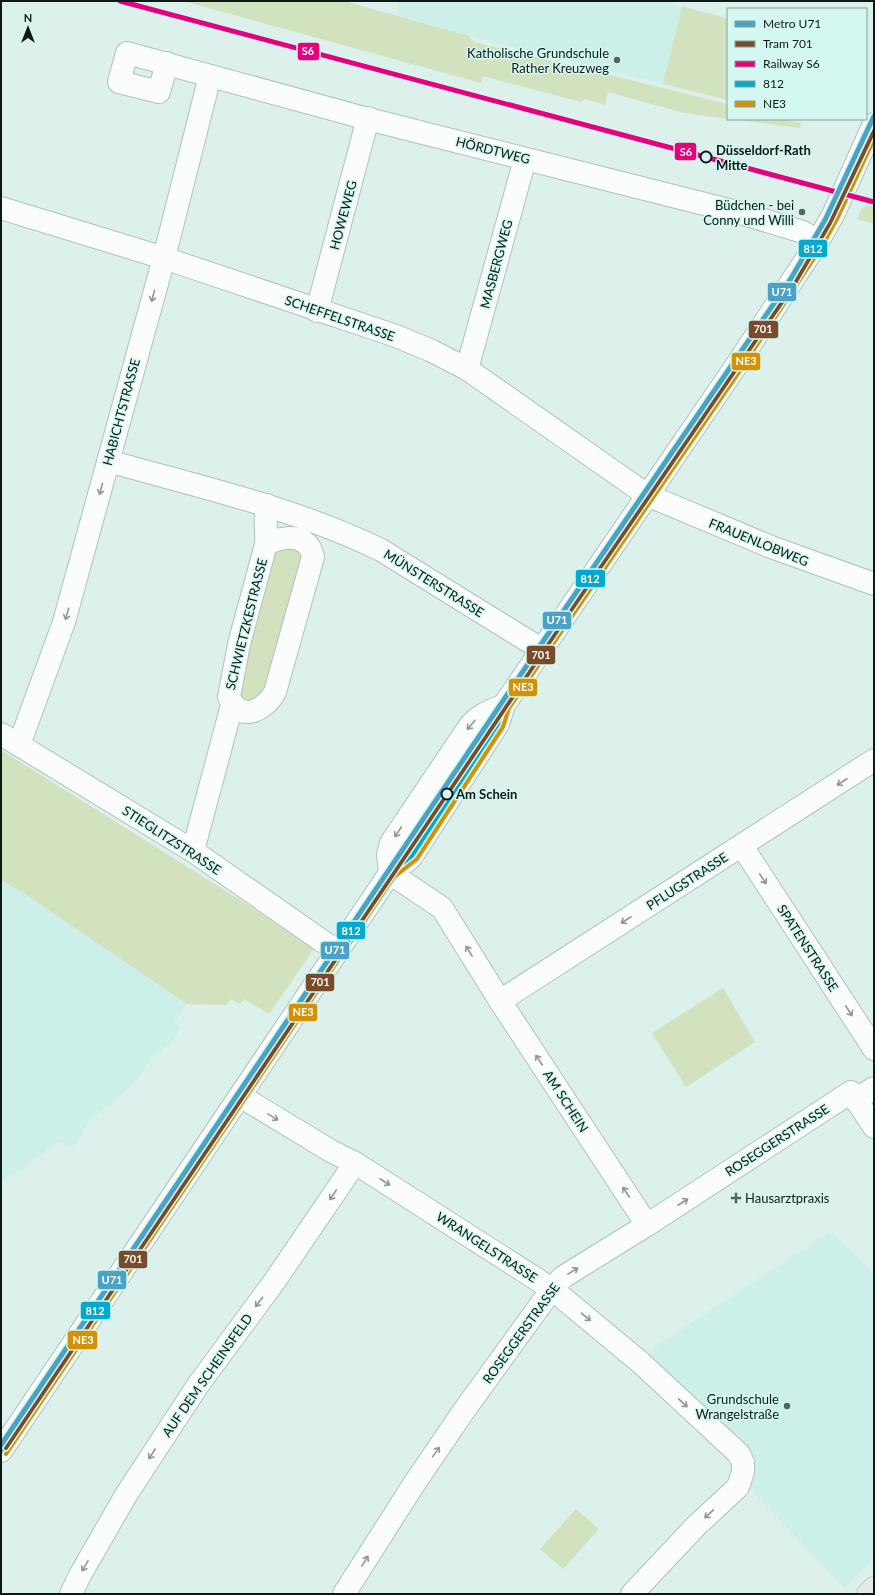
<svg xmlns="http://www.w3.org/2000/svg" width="875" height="1595" viewBox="0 0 875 1595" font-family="Lato,sans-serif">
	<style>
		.built { fill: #cdefe9 }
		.green { fill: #d2e1be }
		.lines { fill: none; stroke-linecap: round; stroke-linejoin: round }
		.minor-casing { stroke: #b0c0bd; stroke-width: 24 }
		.major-casing { stroke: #c2cbc9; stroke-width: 24 }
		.minor { stroke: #fafdfc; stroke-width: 22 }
		.major { stroke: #e4ebe7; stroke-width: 22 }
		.bus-1-casing { stroke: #d4f8f1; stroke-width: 7 }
		.bus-2-casing { stroke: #d4f8f1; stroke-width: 7 }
		.bus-1 { stroke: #00a9ce; stroke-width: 4 }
		.bus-2 { stroke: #d49103; stroke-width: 4 }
		.rail-1-casing { stroke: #d4f8f1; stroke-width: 8 }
		.rail-1 { stroke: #e6007e; stroke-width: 5 }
		.tram-1-casing { stroke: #d4f8f1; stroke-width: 7 }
		.tram-1 { stroke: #7a4b2a; stroke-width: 4 }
		.metro-1-casing { stroke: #d4f8f1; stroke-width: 8 }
		.metro-1 { stroke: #4aa3c6; stroke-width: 5 }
		.oneway { stroke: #8f9695 }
		.poi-dot { fill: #556462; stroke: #d4f8f1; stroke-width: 1.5 }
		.stop-dot { fill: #d4f8f1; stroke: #0c1917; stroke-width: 2 }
		.labels { text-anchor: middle; stroke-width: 3; stroke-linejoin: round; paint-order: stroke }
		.poi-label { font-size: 13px; fill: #0c1917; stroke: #d4f8f1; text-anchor: end }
		.street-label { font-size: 13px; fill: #0c1917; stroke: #d4f8f1 }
		.stop-label { font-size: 13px; font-weight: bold; fill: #0c1917; stroke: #d4f8f1; text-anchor: start }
		.line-badge { stroke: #d4f8f1; stroke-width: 1.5 }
		.badge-label { font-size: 11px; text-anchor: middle; font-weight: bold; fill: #fff }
	</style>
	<rect width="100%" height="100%" fill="#dcf0ec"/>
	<g class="built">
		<path d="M400,1h263l19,5 -19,78 -194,-48 -72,-21z"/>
		<path d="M1,880l24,14 162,110 -13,19 7,5 -10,14 -17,13 -20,28 -45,38 -13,22 -5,4 -13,-5 -57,41z"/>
		<path d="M830,1232l44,41v285l-29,30 -98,-102 6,-29 -105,-102 7,-8z"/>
	</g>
	<g class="green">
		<path d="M183,1h161l125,35 5,6 254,62v15l-44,-6 -76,-21 -3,13 -20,-6 -4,3 -98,-26 -2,7z"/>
		<path d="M682,6l46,13v81l-65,-16z"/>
		<path d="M731,119h50l20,4 -1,5z"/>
		<path d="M867,205l7,2v17l-17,-5 5,-11z"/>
		<path d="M279,545l25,7 -37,142 -24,11 -8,-11 38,-144z"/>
		<path d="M1,750l314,197 -46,67 -25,-15 -4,5 -9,-5 -5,6 -39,-1 -162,-110 -24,-14z"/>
		<path d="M723,988l32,54 -69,45 -34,-54z"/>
		<path d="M576,1509l23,20 -36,40 -23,-20z"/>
	</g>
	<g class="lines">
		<defs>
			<g id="minor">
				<path d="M167,63l-8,29 -40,-10 8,-29c81,22 161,44 241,66 125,32 251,63 376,95l59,18 14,11"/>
				<path d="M1,208l163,50 232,78 36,15 35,18 180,126 124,52 103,37"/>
				<path d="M317,311l51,-193"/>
				<path d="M467,369l58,-210"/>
				<path d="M108,461c92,26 187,47 273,89l160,99"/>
				<path d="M266,544c18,-8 42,-12 47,13l-38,135c-10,19 -36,31 -46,5l10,-53 27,-100c1,-13 -2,-26 1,-39"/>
				<path d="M1,734l192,117 145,101"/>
				<path d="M19,745l45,-123 100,-364 46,-182"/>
				<path d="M742,846l132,203"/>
				<path d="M193,851l39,-146"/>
				<path d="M390,873l52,35 58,93 147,224"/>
				<path d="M390,873l-2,-18 3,-12 78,-116c9,-12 21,-16 35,-22"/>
				<path d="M500,1001l374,-241"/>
				<path d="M240,1096l91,55 24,12 197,126 89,74 98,91 4,9v9l-5,15 -42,39 -64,68"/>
				<path d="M855,1100l19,-12"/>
				<path d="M1,1451l389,-578 18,-13 4,-4 86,-132 6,-19 232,-339 81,-123 16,-28 41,-91"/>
				<path d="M71,1594l8,-17 47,-82 72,-110 76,-103 81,-119"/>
				<path d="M344,1594l70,-110 49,-72 89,-123 11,-12 84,-52 204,-133 23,35"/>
			</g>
			<path id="major" d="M868,1594l6,-6"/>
		</defs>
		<use href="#minor" class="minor-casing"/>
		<use href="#major" class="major-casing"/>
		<use href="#minor" class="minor"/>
		<use href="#major" class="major"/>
		<defs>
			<path id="bus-1" d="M1,1451l389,-578 22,-17 86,-132 6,-19 232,-339 81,-123 16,-28 41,-91"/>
			<path id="bus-2" d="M6,1454l388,-577 23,-18 86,-132 6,-19 232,-339 81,-123 16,-29 36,-78"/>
		</defs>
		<use href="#bus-1" class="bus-1-casing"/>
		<use href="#bus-2" class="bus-2-casing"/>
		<use href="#bus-1" class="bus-1"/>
		<use href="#bus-2" class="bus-2"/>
		<defs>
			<path id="rail-1" d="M120,1l754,201"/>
		</defs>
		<use href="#rail-1" class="rail-1-casing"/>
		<use href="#rail-1" class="rail-1"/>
		<defs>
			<path id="tram-1" d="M6,1448l568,-842 221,-323 35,-60 44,-92"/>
		</defs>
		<use href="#tram-1" class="tram-1-casing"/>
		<use href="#tram-1" class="tram-1"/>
		<defs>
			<path id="metro-1" d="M1,1445l568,-842 221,-323 35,-60 49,-104"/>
		</defs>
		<use href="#metro-1" class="metro-1-casing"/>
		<use href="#metro-1" class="metro-1"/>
	</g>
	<defs><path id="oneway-shaft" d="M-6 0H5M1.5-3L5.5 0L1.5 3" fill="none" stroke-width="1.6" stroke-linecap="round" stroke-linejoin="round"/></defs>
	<g class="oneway">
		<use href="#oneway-shaft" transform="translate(153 296) rotate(105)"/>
		<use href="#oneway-shaft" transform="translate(101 489) rotate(105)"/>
		<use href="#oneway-shaft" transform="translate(67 614) rotate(106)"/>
		<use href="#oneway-shaft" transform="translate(471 725) rotate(131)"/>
		<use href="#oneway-shaft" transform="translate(842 782) rotate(147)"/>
		<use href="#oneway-shaft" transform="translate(398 832) rotate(124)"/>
		<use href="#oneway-shaft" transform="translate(763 879) rotate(57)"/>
		<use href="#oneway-shaft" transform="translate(626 920) rotate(147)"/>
		<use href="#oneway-shaft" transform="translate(469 951) rotate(-122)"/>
		<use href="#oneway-shaft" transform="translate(849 1011) rotate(57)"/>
		<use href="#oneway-shaft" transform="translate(539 1060) rotate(-123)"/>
		<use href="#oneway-shaft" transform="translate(273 1117) rotate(31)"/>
		<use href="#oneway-shaft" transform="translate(385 1182) rotate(33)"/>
		<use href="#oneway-shaft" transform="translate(626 1192) rotate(-123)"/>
		<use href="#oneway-shaft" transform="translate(333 1195) rotate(124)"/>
		<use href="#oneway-shaft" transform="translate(683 1202) rotate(-33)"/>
		<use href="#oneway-shaft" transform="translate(573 1271) rotate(-32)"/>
		<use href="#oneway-shaft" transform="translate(259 1302) rotate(127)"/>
		<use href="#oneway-shaft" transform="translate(586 1317) rotate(40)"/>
		<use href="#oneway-shaft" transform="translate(683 1403) rotate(43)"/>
		<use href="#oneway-shaft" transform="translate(436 1452) rotate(-55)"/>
		<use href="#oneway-shaft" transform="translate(152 1454) rotate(123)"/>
		<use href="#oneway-shaft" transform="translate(709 1514) rotate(137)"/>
		<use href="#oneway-shaft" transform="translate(365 1561) rotate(-58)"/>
		<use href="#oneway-shaft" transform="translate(85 1566) rotate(120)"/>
	</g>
	<g class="poi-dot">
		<circle cx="617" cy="60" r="4"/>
		<circle cx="802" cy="212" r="4"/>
		<path d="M734 1192h4v4h4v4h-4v4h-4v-4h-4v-4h4z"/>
		<circle cx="787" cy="1406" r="4"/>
	</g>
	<g class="stop-dot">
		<circle cx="706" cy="157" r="5.5"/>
		<circle cx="447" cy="794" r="5.5"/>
	</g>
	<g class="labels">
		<g class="poi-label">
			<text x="609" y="58">Katholische Grundschule<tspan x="609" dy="15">Rather Kreuzweg</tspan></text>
			<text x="794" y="210">Büdchen - bei<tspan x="794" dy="15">Conny und Willi</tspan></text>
			<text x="745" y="1203" text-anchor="start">Hausarztpraxis</text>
			<text x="779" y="1404">Grundschule<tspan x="779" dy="15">Wrangelstraße</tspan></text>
		</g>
		<g class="street-label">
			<text transform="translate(493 150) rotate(14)" y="5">HÖRDTWEG</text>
			<text transform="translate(343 215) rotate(-75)" y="5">HOWEWEG</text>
			<text transform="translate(496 264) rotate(-75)" y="5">MASBERGWEG</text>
			<text transform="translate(340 318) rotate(19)" y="5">SCHEFFELSTRASSE</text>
			<text transform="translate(121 412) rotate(-75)" y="5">HABICHTSTRASSE</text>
			<text transform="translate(759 542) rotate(22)" y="5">FRAUENLOBWEG</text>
			<text transform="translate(434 583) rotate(32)" y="5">MÜNSTERSTRASSE</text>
			<text transform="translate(246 624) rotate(-76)" y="5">SCHWIETZKESTRASSE</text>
			<text transform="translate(172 840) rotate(33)" y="5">STIEGLITZSTRASSE</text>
			<text transform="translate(687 881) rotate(-33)" y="5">PFLUGSTRASSE</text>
			<text transform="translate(808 948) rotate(57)" y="5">SPATENSTRASSE</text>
			<text transform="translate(566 1101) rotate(57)" y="5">AM SCHEIN</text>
			<text transform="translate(777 1140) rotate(-33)" y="5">ROSEGGERSTRASSE</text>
			<text transform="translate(487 1247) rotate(33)" y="5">WRANGELSTRASSE</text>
			<text transform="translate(521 1333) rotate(-54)" y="5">ROSEGGERSTRASSE</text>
			<text transform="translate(207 1375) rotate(-55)" y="5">AUF DEM SCHEINSFELD</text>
		</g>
		<g class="stop-label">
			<text x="716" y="155">Düsseldorf-Rath<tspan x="716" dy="15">Mitte</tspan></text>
			<text x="456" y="799">Am Schein</text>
		</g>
	</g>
	<g class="line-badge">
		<rect x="297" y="42" width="23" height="19" rx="4" fill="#e6007e"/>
		<rect x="674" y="142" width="23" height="19" rx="4" fill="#e6007e"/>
		<rect x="798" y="239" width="30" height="19" rx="4" fill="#00a9ce"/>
		<rect x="767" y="282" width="30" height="20" rx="4" fill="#4aa3c6"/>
		<rect x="748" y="320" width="31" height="19" rx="4" fill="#7a4b2a"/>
		<rect x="731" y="352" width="30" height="19" rx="4" fill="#d49103"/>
		<rect x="575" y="569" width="31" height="19" rx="4" fill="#00a9ce"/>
		<rect x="542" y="611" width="30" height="19" rx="4" fill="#4aa3c6"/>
		<rect x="526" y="645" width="30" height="20" rx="4" fill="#7a4b2a"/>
		<rect x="508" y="678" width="30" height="19" rx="4" fill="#d49103"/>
		<rect x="336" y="921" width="30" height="19" rx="4" fill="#00a9ce"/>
		<rect x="320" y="941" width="30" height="19" rx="4" fill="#4aa3c6"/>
		<rect x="305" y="973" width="30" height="19" rx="4" fill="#7a4b2a"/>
		<rect x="288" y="1003" width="30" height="19" rx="4" fill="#d49103"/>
		<rect x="118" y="1250" width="30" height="19" rx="4" fill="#7a4b2a"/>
		<rect x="97" y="1270" width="30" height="20" rx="4" fill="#4aa3c6"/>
		<rect x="80" y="1301" width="31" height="19" rx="4" fill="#00a9ce"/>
		<rect x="67" y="1330" width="31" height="20" rx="4" fill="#d49103"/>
	</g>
	<g class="badge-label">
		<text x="308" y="55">S6</text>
		<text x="686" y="156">S6</text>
		<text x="813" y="253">812</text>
		<text x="782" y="296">U71</text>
		<text x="763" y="333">701</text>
		<text x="746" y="365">NE3</text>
		<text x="590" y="583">812</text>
		<text x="557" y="624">U71</text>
		<text x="541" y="659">701</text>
		<text x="523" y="691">NE3</text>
		<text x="351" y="935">812</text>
		<text x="335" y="954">U71</text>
		<text x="320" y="986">701</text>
		<text x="303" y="1016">NE3</text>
		<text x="133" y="1263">701</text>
		<text x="112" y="1284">U71</text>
		<text x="95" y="1315">812</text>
		<text x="83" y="1344">NE3</text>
	</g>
	<rect width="875" height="1595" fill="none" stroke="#0c1917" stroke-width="4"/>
	<rect x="727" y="8" width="140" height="112" fill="#d4f8f1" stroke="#849f9a"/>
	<rect x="735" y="21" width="20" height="6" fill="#4aa3c6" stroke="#849f9a"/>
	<text x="763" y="28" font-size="12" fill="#0c1917">Metro U71</text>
	<rect x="735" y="41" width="20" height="6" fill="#7a4b2a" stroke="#849f9a"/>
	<text x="763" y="48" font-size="12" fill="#0c1917">Tram 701</text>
	<rect x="735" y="61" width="20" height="6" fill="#e6007e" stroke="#849f9a"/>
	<text x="763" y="68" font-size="12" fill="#0c1917">Railway S6</text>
	<rect x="735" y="81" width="20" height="6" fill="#00a9ce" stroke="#849f9a"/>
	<text x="763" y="88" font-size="12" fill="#0c1917">812</text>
	<rect x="735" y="101" width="20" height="6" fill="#d49103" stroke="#849f9a"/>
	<text x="763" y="108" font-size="12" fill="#0c1917">NE3</text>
	<g transform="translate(28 28)" stroke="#d4f8f1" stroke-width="3" paint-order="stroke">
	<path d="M0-3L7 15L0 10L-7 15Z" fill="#0c1917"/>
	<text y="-6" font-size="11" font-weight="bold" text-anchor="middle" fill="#0c1917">N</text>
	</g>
</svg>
